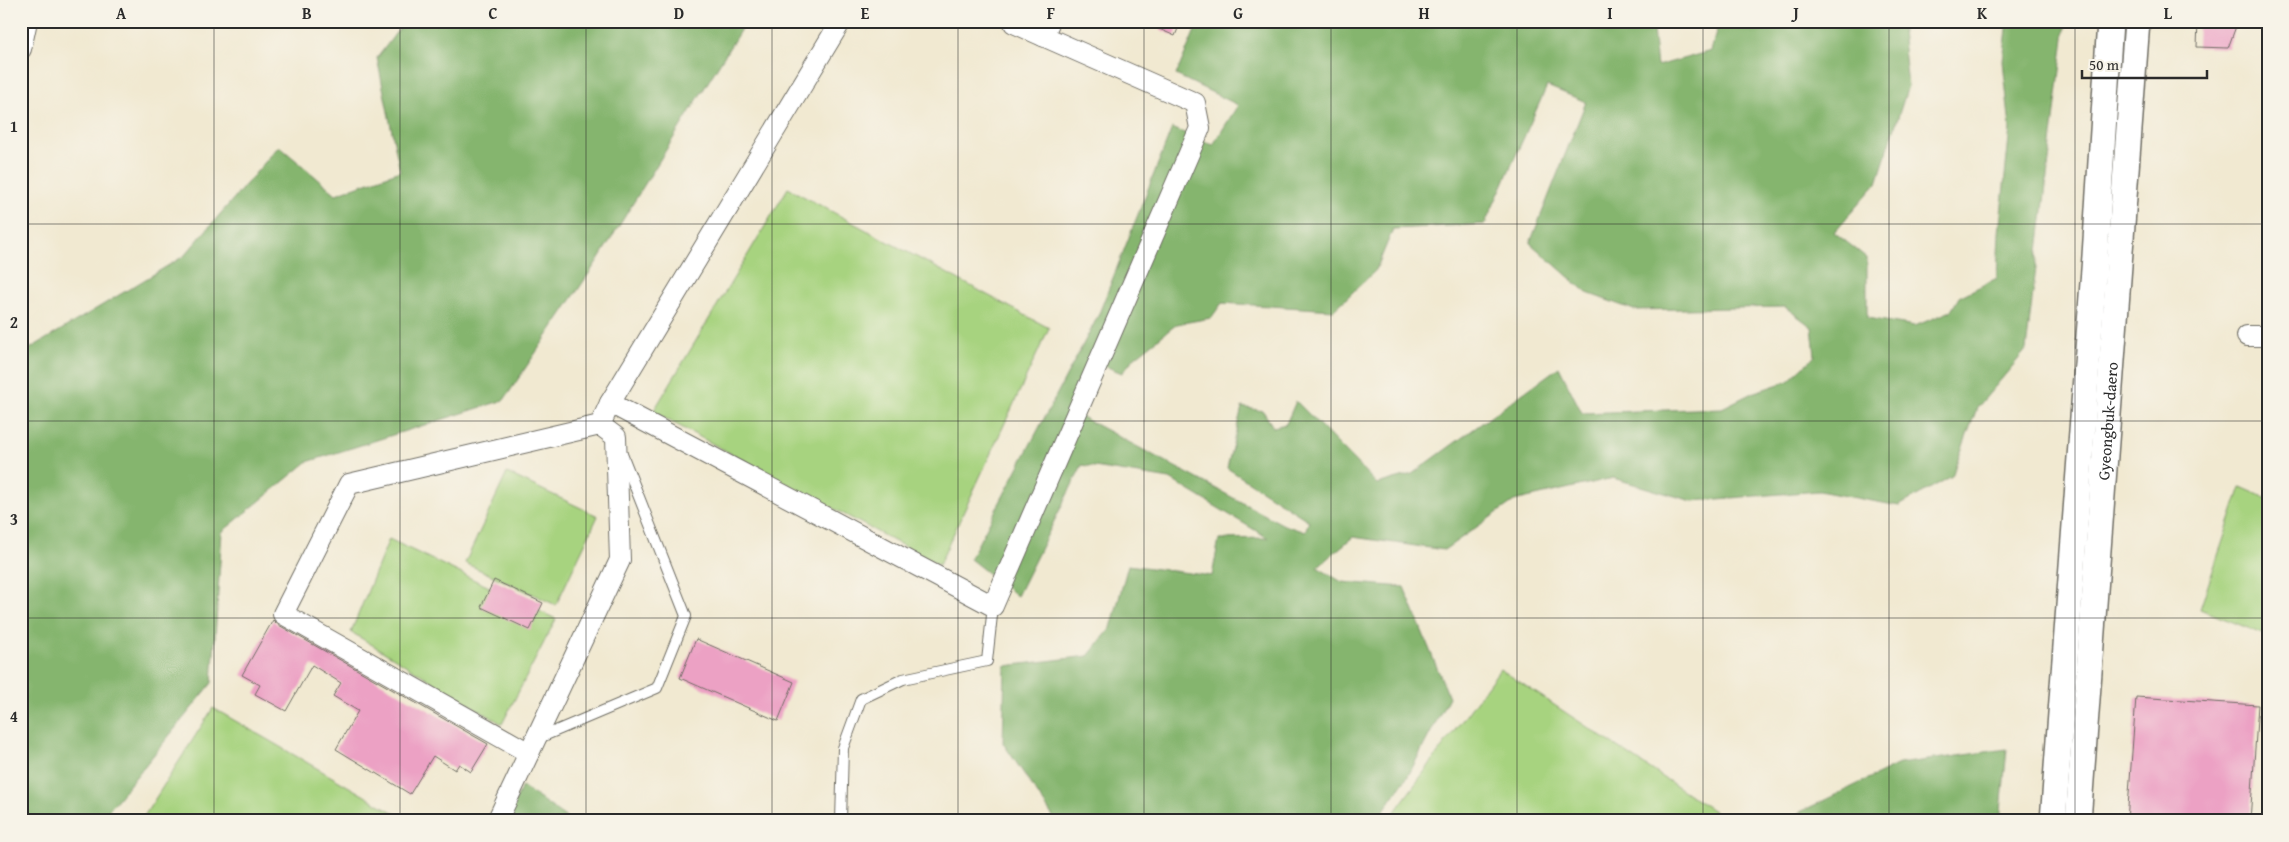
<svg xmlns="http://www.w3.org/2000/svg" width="2289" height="842" viewBox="0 0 2289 842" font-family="'Gentium Book Plus',serif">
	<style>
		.green { fill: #a7d37f; stroke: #697f55 }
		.forest { fill: #85b56e; stroke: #58704c; fill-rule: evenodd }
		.building { fill: #eca1c4 }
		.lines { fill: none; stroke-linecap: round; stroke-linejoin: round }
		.service-casing { stroke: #706e65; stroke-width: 12 }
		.minor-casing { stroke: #706e65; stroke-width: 22 }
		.tertiary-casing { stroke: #706e65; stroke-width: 28 }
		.service { stroke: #fff; stroke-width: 10 }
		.minor { stroke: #fff; stroke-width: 20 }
		.tertiary { stroke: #fff; stroke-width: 25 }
		.grid { fill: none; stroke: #2b2b2b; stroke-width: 1; stroke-opacity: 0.55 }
		.labels { text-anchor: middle; stroke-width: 4; stroke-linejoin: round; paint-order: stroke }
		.street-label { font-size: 16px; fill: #2b2b2b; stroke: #f7f3e8 }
		.neatline { fill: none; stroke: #2b2b2b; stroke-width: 2 }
		.grid-label { font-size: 16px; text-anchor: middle; font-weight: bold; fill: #2b2b2b }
	</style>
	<rect width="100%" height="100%" fill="#f7f3e8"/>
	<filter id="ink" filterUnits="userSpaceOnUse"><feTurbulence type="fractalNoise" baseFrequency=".02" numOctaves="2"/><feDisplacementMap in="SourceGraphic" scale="10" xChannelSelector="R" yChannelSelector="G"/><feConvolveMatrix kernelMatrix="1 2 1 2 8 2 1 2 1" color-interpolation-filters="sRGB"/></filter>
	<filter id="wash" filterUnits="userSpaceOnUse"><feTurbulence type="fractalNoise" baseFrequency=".0096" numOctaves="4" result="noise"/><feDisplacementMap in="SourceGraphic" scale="20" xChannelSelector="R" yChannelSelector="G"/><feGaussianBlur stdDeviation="1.12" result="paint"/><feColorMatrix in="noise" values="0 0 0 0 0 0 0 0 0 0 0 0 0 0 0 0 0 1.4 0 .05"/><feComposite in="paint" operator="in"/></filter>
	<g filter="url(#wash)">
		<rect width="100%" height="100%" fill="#f1e9d1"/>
		<g class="green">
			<path d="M788,188l261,140 -110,237 -286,-153z"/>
			<path d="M507,473l91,43 -42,89 -91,-42z"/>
			<path d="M2241,487l27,12v137l-68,-27z"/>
			<path d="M389,539l167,80 -54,105 -151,-92z"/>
			<path d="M1500,669l229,152h-341z"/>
			<path d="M213,708l195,113h-267z"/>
		</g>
		<g class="forest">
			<path d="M405,21h341l-150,242 -92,137 -197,62 -85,70 -10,151 -112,138h-79v-467l163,-98 95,-110 57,48 64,-23 -23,-113z"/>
			<path d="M1199,21h453l5,45 54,-15 8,-30h182l7,65 -31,97 -43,49 33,26v60l48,8 36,-15 8,-14 38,-19 2,-45 11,-105 -7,-67 5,-40h58l-40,329 -49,58 -25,68 -53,30 -80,-15 -127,10 -79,-23 -99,23 -70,49 -91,-13 -36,30 25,15 62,5 45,110 -41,79 -32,45h-320l-53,-78 2,-77 83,-10 23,-28 17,-63 84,11 7,-37 49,-1 -98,-59 -88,-14 -65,131 -47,-37 128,-243 74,-188 41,17 25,-40 -62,-30zM1547,86l39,16 -56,141 57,50 47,17 151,-3 27,20 3,29 -27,25 -36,12 -30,15 -140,5 -23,-46 -147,107 -35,10 -81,-83 -10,23 -13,3 -10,-16 -21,-4 -15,61 82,53 -4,11 -21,-7 -206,-110 22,-51 22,9 12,-15 43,-34 34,-6 11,-15 112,7 42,-40 17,-41 92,-5z"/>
			<path d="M2007,749l-7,72h-209l7,-8 101,-49z"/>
			<path d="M522,786l49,35h-65z"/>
		</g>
		<g id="blocks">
			<g class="building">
				<path d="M1141,21h40l-6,15z"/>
				<path d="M2198,21h40l-10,27 -31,-1z"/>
				<path d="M494,580l49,23 -13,27 -49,-23z"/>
				<path d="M273,620l4,4 211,120 -17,28 -12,-8 -4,6 -22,-14 -23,38 -74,-45 22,-38 -25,-15 8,-13 -29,-18 -26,46 -31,-17 5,-9 -18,-10z"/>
				<path d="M696,639l98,43 -16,39 -98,-43z"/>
				<path d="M2136,697l122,8 -8,116h-123z"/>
			</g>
		</g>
	</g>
	<g filter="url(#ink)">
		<use href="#blocks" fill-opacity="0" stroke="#706e65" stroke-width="1"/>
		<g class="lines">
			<defs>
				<g id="service">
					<path d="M539,738l118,-50 29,-72 -64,-162"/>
					<path d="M841,821l2,-73 18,-49 42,-20 84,-18 6,-55"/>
				</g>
				<g id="minor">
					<path d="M841,21l-231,382 383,203 207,-478 -5,-25 -152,-67"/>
					<path d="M1015,21l-1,2 29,13 7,-15"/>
					<path d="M21,49l6,-28"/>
					<path d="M2247,336h21"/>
					<path d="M600,425l16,12 4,123 -91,193 -246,-139 66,-130 251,-59 10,-22"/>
					<path d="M497,821l32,-68"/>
				</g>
				<g id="tertiary">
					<path d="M2053,821l42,-565 15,-235"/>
					<path id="s1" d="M2078,821l59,-800"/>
				</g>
			</defs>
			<use href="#service" class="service-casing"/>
			<use href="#minor" class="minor-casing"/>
			<use href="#tertiary" class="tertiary-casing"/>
			<use href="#service" class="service"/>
			<use href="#minor" class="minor"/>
			<use href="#tertiary" class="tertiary"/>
		</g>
	</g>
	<path class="grid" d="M214,21v800M400,21v800M586,21v800M772,21v800M958,21v800M1144,21v800M1331,21v800M1517,21v800M1703,21v800M1889,21v800M2075,21v800M21,224h2247M21,421h2247M21,618h2247"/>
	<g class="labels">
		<g class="street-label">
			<text dy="6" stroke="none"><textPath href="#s1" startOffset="401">Gyeongbuk-daero</textPath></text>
		</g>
	</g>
	<rect width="2289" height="842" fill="none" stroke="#f7f3e8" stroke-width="55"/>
	<path d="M2082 70v8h125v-8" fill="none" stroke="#2b2b2b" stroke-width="2.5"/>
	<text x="2089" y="70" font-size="15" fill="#2b2b2b" stroke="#f7f3e8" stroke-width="4" paint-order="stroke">50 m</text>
	<rect x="28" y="28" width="2234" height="786" class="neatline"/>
	<g class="grid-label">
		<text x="121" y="19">A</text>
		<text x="307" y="19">B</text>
		<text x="493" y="19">C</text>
		<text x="679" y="19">D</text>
		<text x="865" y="19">E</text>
		<text x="1051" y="19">F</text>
		<text x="1238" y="19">G</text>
		<text x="1424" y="19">H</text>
		<text x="1610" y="19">I</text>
		<text x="1796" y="19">J</text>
		<text x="1982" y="19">K</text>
		<text x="2168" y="19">L</text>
		<text x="14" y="132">1</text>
		<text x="14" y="328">2</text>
		<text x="14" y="525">3</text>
		<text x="14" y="722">4</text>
	</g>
</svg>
